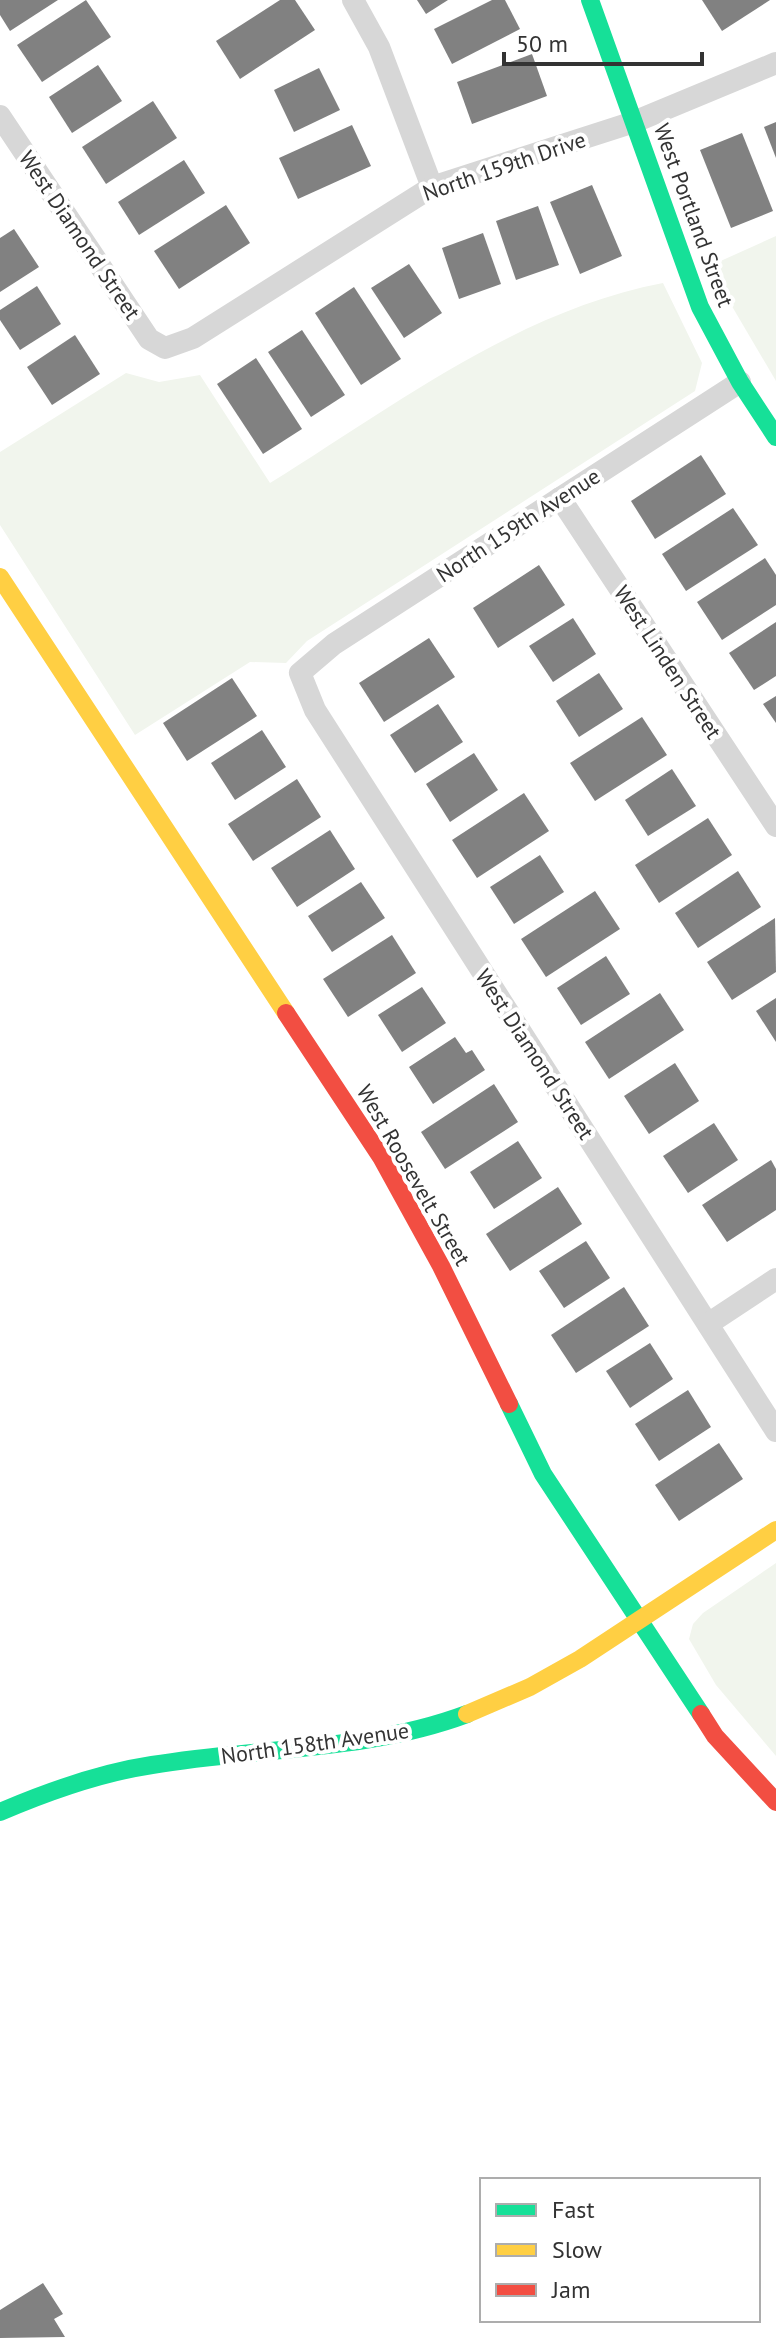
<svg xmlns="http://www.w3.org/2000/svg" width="776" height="2338" viewBox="0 0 776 2338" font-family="'PT Sans',sans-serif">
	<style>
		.green { fill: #f1f5ed }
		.building { fill: #818181 }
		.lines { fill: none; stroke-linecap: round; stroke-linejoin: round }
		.street { stroke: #d7d7d7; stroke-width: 22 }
		.fast { stroke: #16e098; stroke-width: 18 }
		.slow { stroke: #ffcf43; stroke-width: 18 }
		.jam { stroke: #f24e42; stroke-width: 18 }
		.labels { text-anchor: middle; stroke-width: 8; stroke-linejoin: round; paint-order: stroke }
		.street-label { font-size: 22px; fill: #333; stroke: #fff }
	</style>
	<rect width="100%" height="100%" fill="#fff"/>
	<g class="green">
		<path d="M776,236v145l-43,-73 -19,-44z"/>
		<path d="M663,283l39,80 -7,28 -388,250 -21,22 -36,-1 -115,73 -135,-210v-73l126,-79 33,9 41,-7 70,108c124,-77 247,-172 393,-200z"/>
		<path d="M776,1563v193l-60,-71 -27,-46 4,-15 10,-11z"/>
	</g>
	<g class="building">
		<path d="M0,0h58l-48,31 -10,-16z"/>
		<path d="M86,0l25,37 -69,45 -25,-37z"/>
		<path d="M280,0h15l20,30 -75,49 -24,-38z"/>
		<path d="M417,0h31l-22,14z"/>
		<path d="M492,0h13l15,29 -68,35 -18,-35z"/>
		<path d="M702,0h68l-48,31z"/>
		<path d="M532,54l15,42 -75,28 -15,-42z"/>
		<path d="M98,65l24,36 -50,32 -23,-36z"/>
		<path d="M319,68l21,42 -46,22 -20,-42z"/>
		<path d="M153,101l24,37 -71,46 -24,-37z"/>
		<path d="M776,122v36l-12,-31z"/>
		<path d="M352,125l19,41 -73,33 -19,-41z"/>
		<path d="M742,133l31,78 -42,17 -31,-78z"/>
		<path d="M184,160l21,33 -66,42 -21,-33z"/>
		<path d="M592,185l30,71 -42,18 -30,-72z"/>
		<path d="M226,205l24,38 -71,46 -25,-38z"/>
		<path d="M538,206l21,59 -43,15 -20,-59z"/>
		<path d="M14,229l25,38 -39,25v-54z"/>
		<path d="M483,233l18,51 -42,15 -17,-51z"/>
		<path d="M409,264l33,49 -38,25 -33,-50z"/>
		<path d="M37,286l24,38 -41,26 -20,-30v-10z"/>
		<path d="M354,287l47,72 -40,26 -46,-72z"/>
		<path d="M302,330l43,65 -34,22 -43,-65z"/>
		<path d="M75,335l25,39 -48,31 -25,-38z"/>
		<path d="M256,358l46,71 -39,25 -46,-70z"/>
		<path d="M701,455l25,39 -71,45 -24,-38z"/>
		<path d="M733,508l25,37 -72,46 -24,-37z"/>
		<path d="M765,558l11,17v30l-54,35 -25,-38z"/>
		<path d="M539,565l26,40 -67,43 -25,-40z"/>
		<path d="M573,618l23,36 -43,28 -24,-36z"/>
		<path d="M776,622v54l-22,14 -25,-37z"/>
		<path d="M429,638l26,39 -71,45 -25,-39z"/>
		<path d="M599,673l24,36 -44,28 -23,-36z"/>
		<path d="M232,678l25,38 -70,45 -24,-38z"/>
		<path d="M776,696v27l-13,-19z"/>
		<path d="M438,704l25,38 -48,31 -25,-38z"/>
		<path d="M642,717l25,38 -72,46 -25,-38z"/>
		<path d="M262,730l24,37 -51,33 -24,-37z"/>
		<path d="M474,753l24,37 -48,32 -24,-38z"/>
		<path d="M672,769l24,37 -48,30 -23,-36z"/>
		<path d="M297,779l24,38 -68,44 -25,-37z"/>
		<path d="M524,793l25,38 -72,47 -25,-38z"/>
		<path d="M708,818l24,37 -73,48 -24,-38z"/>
		<path d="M330,830l25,39 -58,38 -26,-39z"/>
		<path d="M540,855l24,37 -50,32 -24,-37z"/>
		<path d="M738,871l23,36 -63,41 -23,-35z"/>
		<path d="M361,882l24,36 -53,34 -24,-36z"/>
		<path d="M595,891l25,38 -74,48 -25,-38z"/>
		<path d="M775,918l1,54 -44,28 -25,-38z"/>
		<path d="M392,935l24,38 -68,44 -25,-38z"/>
		<path d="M606,956l24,38 -49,31 -24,-37z"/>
		<path d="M422,987l24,36 -44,29 -24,-37z"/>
		<path d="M660,993l24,37 -75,49 -24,-37z"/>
		<path d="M776,998v44l-20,-31z"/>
		<path d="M455,1037l11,16 6,-3 13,20 -52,34 -24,-37z"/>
		<path d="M675,1063l24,38 -50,33 -25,-38z"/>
		<path d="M494,1084l24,38 -73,47 -24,-37z"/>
		<path d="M714,1123l24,37 -50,33 -25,-37z"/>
		<path d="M518,1141l24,37 -48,31 -24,-37z"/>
		<path d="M771,1160l5,9v41l-49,32 -25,-37z"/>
		<path d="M558,1187l24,37 -72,47 -24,-37z"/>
		<path d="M586,1241l24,37 -46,30 -25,-37z"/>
		<path d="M624,1287l25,39 -73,47 -25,-38z"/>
		<path d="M650,1343l23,36 -43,29 -24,-37z"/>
		<path d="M688,1390l23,37 -52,34 -24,-37z"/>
		<path d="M719,1443l24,36 -64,42 -24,-36z"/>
		<path d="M43,2283l20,31 -9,5 11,18 -65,1v-28z"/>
	</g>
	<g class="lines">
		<g class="street">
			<path d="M353,0l26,47 53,140"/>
			<path d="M0,116l149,223 16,9 28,-10 239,-151 202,-65 142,-59"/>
			<path d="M740,382l-406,262 -34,29 15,37 461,721"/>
			<path d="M560,498l216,328"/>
			<path d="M708,1324l68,-45"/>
		</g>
		<g class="fast">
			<path d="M590,0l110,307 40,75 36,55"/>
			<path d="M509,1404l34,70 158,240"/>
			<path d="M0,1812c49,-21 99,-39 152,-47 106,-18 213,-13 315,-51"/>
		</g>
		<g class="slow">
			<path d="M0,577l286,436"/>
			<path d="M467,1714l63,-27 50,-28 196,-129"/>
		</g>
		<g class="jam">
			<path d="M286,1013l95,144 60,109 68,138"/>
			<path d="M701,1714l14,22 61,66"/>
		</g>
	</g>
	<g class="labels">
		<g class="street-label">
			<text transform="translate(504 166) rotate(-19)" y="8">North 159th Drive</text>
			<text transform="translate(694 215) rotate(70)" y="8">West Portland Street</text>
			<text transform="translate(80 235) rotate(56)" y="8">West Diamond Street</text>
			<text transform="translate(518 525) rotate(-33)" y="8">North 159th Avenue</text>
			<text transform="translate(668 662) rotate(57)" y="8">West Linden Street</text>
			<text transform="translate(535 1054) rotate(57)" y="8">West Diamond Street</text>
			<text transform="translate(414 1175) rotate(60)" y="8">West Roosevelt Street</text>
			<text transform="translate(315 1743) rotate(-8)" y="8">North 158th Avenue</text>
		</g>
	</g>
	<rect x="480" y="2178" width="280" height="144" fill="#ffffff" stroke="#adadad" stroke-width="2"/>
	<rect x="496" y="2204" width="40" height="12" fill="#16e098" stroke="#adadad" stroke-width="2"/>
	<text x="552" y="2218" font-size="24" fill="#333333">Fast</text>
	<rect x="496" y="2244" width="40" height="12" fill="#ffcf43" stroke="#adadad" stroke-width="2"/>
	<text x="552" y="2258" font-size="24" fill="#333333">Slow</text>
	<rect x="496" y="2284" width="40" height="12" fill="#f24e42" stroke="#adadad" stroke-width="2"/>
	<text x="552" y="2298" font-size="24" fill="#333333">Jam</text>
	<path d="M504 52v12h198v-12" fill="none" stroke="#333333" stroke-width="4"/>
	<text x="516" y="52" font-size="24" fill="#333333" stroke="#ffffff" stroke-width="6" paint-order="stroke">50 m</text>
</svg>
